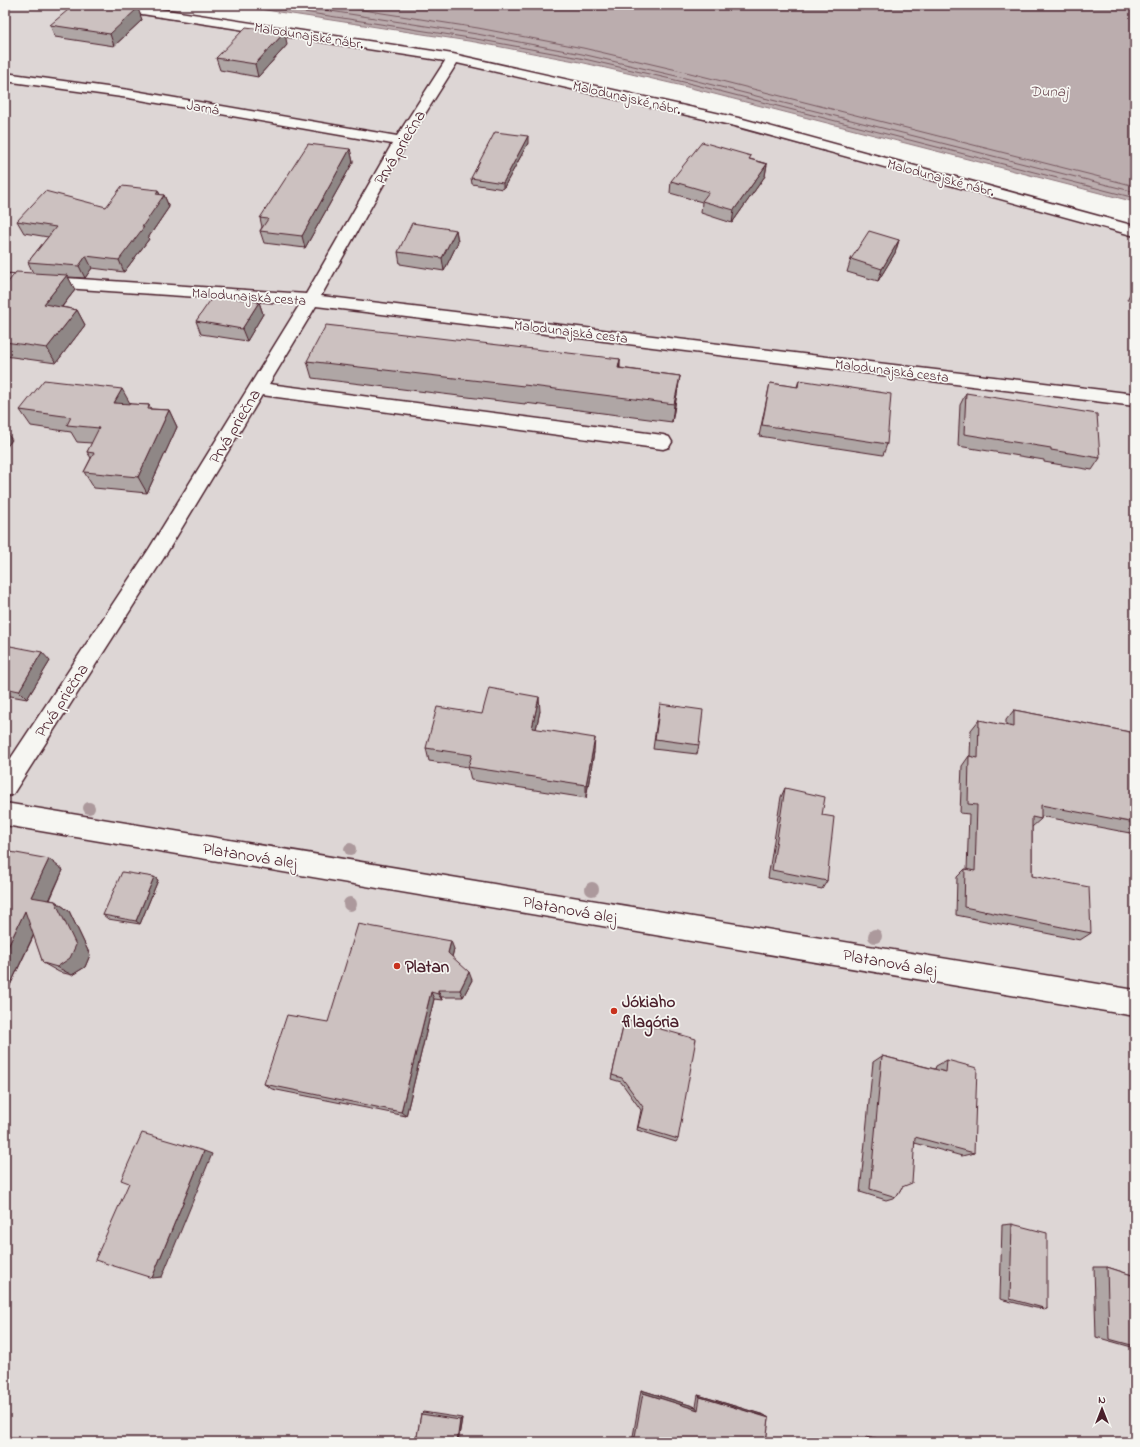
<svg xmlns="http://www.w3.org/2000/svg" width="1140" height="1447" viewBox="0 0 1140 1447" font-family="'Indie Flower',sans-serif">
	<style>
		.green { fill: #ddd6d5; stroke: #947a80 }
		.water { fill: #bbadae; stroke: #8e747a }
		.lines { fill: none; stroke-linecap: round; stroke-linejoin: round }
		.shore { stroke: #77585f; stroke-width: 1 }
		.minor-casing { stroke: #4a1f2b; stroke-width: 3 }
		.minor { fill: #f6f6f2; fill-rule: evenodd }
		.tree { fill: #ac999c }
		.wall { fill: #afa6a5; stroke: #4a1f2b }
		.shaded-wall { fill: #8f8786; stroke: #4a1f2b }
		.building { fill: #ccc1c0; stroke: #4a1f2b }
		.poi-dot { fill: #c8321e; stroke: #f6f6f2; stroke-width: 1.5 }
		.labels { text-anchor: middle; stroke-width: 3.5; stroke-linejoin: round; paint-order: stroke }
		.far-street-label { font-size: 14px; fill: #4a1f2b; stroke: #f6f6f2 }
		.far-water-label { font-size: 15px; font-style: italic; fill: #6c4a52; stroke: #f6f6f2 }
		.street-label { font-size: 17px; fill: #4a1f2b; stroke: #f6f6f2 }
		.poi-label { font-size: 17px; font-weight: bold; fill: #4a1f2b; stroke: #f6f6f2; text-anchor: start }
	</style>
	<rect width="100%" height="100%" fill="#f6f6f2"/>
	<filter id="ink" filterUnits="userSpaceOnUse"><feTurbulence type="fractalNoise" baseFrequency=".025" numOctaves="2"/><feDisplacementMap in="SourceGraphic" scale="8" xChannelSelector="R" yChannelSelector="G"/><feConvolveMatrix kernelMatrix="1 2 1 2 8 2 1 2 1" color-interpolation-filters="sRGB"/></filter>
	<g filter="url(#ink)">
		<path class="green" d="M5,5h72l374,57 222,49 401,107 61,18v1206h-1130z"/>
		<path class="water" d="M233,5h902v197l-448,-115 -107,-25 -105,-20z"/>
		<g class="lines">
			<g class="shore">
				<path d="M259,5l217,34 104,19 108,25 447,115"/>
				<path d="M292,5l185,29 105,20 107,25 446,113"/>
				<path d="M331,5l147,23 105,20 107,25 445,113"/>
			</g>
			<defs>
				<g id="minor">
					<path d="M104,5h30l319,49 290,65 392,107v10l-400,-110 -278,-63 -49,78 -87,155 814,98v12l-819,-100 -47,78 394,51 6,2 3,5 -3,5 -6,2 -401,-54 -99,164 -150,235 -8,3v-30l144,-218 151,-245 -295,-20v-10l301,20 86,-150 -263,-46 -124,-17v-8l124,17 268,46 48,-75 -335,-52 -4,-1z"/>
					<path d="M5,803l1130,187v26l-1130,-191z"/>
				</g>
			</defs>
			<use href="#minor" class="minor-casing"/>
			<use href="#minor" class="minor"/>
		</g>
		<g class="tree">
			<circle cx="89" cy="808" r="6"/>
			<circle cx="350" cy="849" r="6"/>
			<circle cx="592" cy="889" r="7"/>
			<circle cx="350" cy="904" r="7"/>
			<circle cx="875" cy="936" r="7"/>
		</g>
		<g class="wall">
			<path d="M136,7l6,13 -28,26 -59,-9 -5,-12z"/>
			<path d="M287,45l-29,32 -38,-7 -4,-12z"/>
			<path d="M528,143l-25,46 -31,-5 -1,-6z"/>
			<path d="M350,149l3,13 -48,86 -41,-5 -4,-12 2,-4 -2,-9z"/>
			<path d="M750,159l17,5 -2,12 -33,47 -31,-10 1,-11 -32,-9 1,-12z"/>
			<path d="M160,195h4l5,12 -21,31 1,1 -25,33 -32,-4 -7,10 -17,-1 7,13 -13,17 15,3 8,15 -29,38 -51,-7v-70l28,-13 -5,-11 20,-25 -24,-4 -7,-12 89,-14z"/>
			<path d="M456,230l2,12 -14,29 -44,-7 -2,-12z"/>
			<path d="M899,240l-4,13 -17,28 -31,-9 4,-13z"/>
			<path d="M1135,284v18l-8,-2z"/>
			<path d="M259,302l4,12 -16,27 -46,-7 -5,-13z"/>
			<path d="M620,359v9l60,8 -3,18 -5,28 -147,-19v1l-213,-26 -5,-17z"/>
			<path d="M799,380l88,64 -4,11 -124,-19 11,-53 27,4z"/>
			<path d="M966,393l134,65 -8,12 -48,-8v-2l-86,-14 2,-41z"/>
			<path d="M130,404l19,1 2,4 18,1 8,17 -30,66 -53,-5 -10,-16 7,-14 -4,-6 5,-9 -15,-1 -6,-10 -40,-6 -11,-16z"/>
			<path d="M5,645l45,16 -23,38 -22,-4z"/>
			<path d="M1014,710l121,23v101l-94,-18v3l-9,8v49l59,57 -11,7 -124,-25 1,-38 8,-8 2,1 2,-56 -9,-1 2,-47 7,-10h1l1,-26 8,-10 27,6v-6z"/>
			<path d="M540,711l-4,18 58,23 -8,46 -115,-18 -3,-13 -39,-6 -3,-13 56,-34z"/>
			<path d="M658,713l41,32 -2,9 -44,-5z"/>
			<path d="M785,788l37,27 5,66 -5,8 -54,-11 13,-81z"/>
			<path d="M5,851l58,19 -13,30 5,1 14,10 21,44 -5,12 -13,8 -13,-3 -16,-9 -9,-28 -29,61z"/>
			<path d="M154,877l4,3 -18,44 -32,-5 -5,-4z"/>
			<path d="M454,949l-2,8 20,23 -9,17h-22l1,3 -8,-1 -28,117 -134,-27 -8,-5z"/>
			<path d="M625,1019l53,120 -2,3 -39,-12 4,-20 -20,-28 -10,-3z"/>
			<path d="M882,1056l53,13 1,-3 11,-6 27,93 -12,3 -47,-13 -13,44 -6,10 -10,3 -26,-8 13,-130z"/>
			<path d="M1012,1224l35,85 -11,-1 -36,-9 2,-74z"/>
			<path d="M1094,1267h13l28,9v72l-39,-11z"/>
			<path d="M641,1390l55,17 2,-12 66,20 5,3 -3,24h-134z"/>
			<path d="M423,1412l39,6 -4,24h-42l5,-28z"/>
			<path d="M866,1436l26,6h-26z"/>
		</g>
		<g class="shaded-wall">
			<path d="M135,6l1,3 2,-1 4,12 -28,26 -4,-12z"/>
			<path d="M285,32l2,13 -29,32 -3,-13z"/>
			<path d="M528,136v7l-25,46v-6z"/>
			<path d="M350,149l3,13 -48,86 -3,-12z"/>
			<path d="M767,164l-2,12 -33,47 2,-13z"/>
			<path d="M158,190l4,9 2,-4 5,12 -21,31 1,1 -25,33 -5,-12z"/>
			<path d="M456,230l2,12 -14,29 -2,-13z"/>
			<path d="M899,240l-4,13 -17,28 4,-12z"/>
			<path d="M86,256l6,12 -7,10 -6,-12z"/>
			<path d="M67,275l8,15 -23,29 -8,-15z"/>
			<path d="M259,302l4,12 -16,27 -5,-12z"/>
			<path d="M77,310l8,15 -29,38 -9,-15z"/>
			<path d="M620,359l-1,18 -1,-9z"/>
			<path d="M680,376l-3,18 -5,28 2,-18z"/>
			<path d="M122,389l9,16 -17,-2z"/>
			<path d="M169,410l8,17 -30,66 -9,-16z"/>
			<path d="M5,430l7,10 -7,9z"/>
			<path d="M42,652l8,9 -23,38 -8,-8z"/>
			<path d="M539,697l1,14 -7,31 -1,-14z"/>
			<path d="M595,738l-1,14 -8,46v-13z"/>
			<path d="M49,859l14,11 -17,37 -15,-10z"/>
			<path d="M154,877l4,3 -18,44 -4,-3z"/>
			<path d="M55,901l14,10 21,44 -5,12 -13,8 -15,-8z"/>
			<path d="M25,911l15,10 -35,75v-43z"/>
			<path d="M451,941l3,8 -3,12 -3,-8z"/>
			<path d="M469,972l3,8 -9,17 -3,-7z"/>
			<path d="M438,990l3,7 1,3 -4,-6z"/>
			<path d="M431,992l3,7 -28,117 -5,-4z"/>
			<path d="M204,1151l8,3 -50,123 -10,1z"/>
			<path d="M641,1390l55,17 2,3 -55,-17z"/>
			<path d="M698,1395l66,20 5,3 -69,-21z"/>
			<path d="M462,1418l-4,24h-1l3,-22z"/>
			<path d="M866,1436l26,6h-5l-17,-4z"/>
		</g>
		<g class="building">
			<path d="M74,5h57l4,1 -2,1 5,1 -28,26 -60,-9z"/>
			<path d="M246,27l39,5 -30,32 -39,-6z"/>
			<path d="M495,132l33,4 -25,47 -32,-5z"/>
			<path d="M702,142l49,14 -2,3 18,5 -33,46 -32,-9 7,-9 -38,-11z"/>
			<path d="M308,144l42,5 -48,87 -42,-5 8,-12 -8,-1z"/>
			<path d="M122,186l36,4 -2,4 8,1 -22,32h2l-25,33 -33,-4 -7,10 -51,-4 28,-35 -39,-6 28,-30 61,16z"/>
			<path d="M412,223l44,7 -14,28 -44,-6z"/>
			<path d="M869,231l30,9 -17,29 -31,-10z"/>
			<path d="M16,272l51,3 -23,29 33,6 -30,38 -42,-6v-56z"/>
			<path d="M214,295l45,7 -17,27 -46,-8z"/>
			<path d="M326,325l294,34 -2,9 62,8 -6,28 -150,-19v1l-217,-25z"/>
			<path d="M44,380l78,9 -8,14 35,2 -1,4 21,1 -31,67 -54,-5 10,-19 -7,-1 12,-24 -32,-3 4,-8 -51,-7z"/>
			<path d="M799,380l92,14 -4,50 -125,-19 8,-42 28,4z"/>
			<path d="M966,393l131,21 3,44 -49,-8v-2l-87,-14z"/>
			<path d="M5,645l37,7 -23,39 -14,-3z"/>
			<path d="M489,688l50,9 -7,31 63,10 -9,47 -118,-18 4,-12 -46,-7 11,-41 45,7z"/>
			<path d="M660,704l43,6 -4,35 -44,-6z"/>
			<path d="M1014,710l121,23v90l-94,-18v14l-9,-2v59l57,11 2,46 -127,-26 1,-38 10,2 2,-66 -9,-1 1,-48 9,2 1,-38 35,7z"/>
			<path d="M785,788l40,9 -3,18 12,2 -7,64 -55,-11z"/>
			<path d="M5,851l44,8 -18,38 24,4 21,44 -6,13 -13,9 -14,-4 -18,-52 -20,42z"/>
			<path d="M122,872l32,5 -18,44 -33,-6z"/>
			<path d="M358,924l93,17 -3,12 21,19 -9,18h-22v4l-7,-2 -30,120 -137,-28 23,-69 41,7z"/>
			<path d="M625,1019l71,20 -18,100 -40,-12 5,-20 -21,-29 -10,-3z"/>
			<path d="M882,1056l64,16 1,-12 30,8 -3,85 -59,-16 -3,46 -10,4 -6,10 -26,-8z"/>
			<path d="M142,1133l62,18 -52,127 -57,-18 34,-77 -8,-3z"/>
			<path d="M1012,1224l35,9v76l-37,-10z"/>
			<path d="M1107,1267l28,9v70l-26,-7z"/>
			<path d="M643,1393l55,17 2,-13 69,21 -3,24h-132z"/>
			<path d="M421,1414l39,6 -3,22h-41z"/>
			<path d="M870,1438l17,4h-17z"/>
		</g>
	</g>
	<g class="poi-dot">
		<circle cx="397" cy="966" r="4"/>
		<circle cx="614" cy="1011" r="4"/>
	</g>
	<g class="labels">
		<g class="far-street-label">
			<text transform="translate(309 35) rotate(9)" y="5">Malodunajské nábr.</text>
			<text transform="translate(627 97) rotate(13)" y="5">Malodunajské nábr.</text>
			<text transform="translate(203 107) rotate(10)" y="5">Jarná</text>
			<text transform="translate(941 177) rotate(15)" y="5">Malodunajské nábr.</text>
			<text transform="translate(249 296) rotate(4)" y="5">Malodunajská cesta</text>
			<text transform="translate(571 331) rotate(7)" y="5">Malodunajská cesta</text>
			<text transform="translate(892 370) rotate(7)" y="5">Malodunajská cesta</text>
		</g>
		<g class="far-water-label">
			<text x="1049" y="96">Dunaj</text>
		</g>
		<g class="street-label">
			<text transform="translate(399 147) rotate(-59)" y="6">Prvá priečna</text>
			<text transform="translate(234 426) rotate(-59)" y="6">Prvá priečna</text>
			<text transform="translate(61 700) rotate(-57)" y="6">Prvá priečna</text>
			<text transform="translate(250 855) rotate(9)" y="6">Platanová alej</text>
			<text transform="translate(570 909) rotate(10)" y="6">Platanová alej</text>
			<text transform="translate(890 962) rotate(10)" y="6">Platanová alej</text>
		</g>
		<g class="poi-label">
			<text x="405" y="972">Platan</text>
			<text x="622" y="1007">Jókiaho<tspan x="622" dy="20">filagória</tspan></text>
		</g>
	</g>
	<rect width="1140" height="1447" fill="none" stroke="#f6f6f2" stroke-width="20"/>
	<rect x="10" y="10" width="1120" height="1427" fill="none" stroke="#4a1f2b" stroke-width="1.5" filter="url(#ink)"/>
	<g transform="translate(1102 1409)" stroke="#f6f6f2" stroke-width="3" paint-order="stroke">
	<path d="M0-3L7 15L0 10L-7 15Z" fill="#4a1f2b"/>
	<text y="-6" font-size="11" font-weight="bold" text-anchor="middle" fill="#4a1f2b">N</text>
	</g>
</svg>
